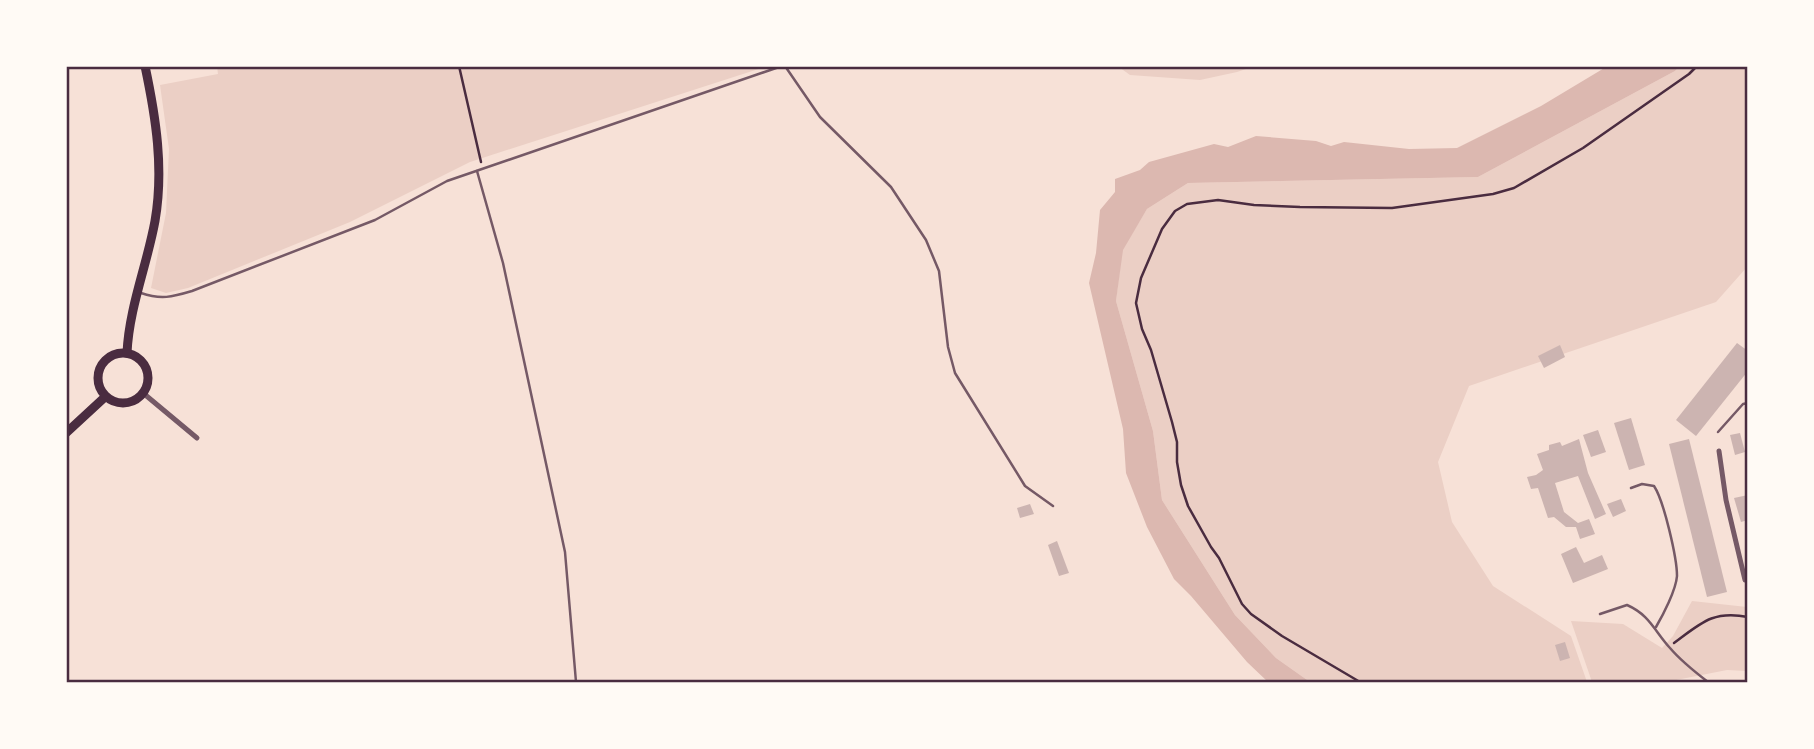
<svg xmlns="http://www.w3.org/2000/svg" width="1814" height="749" viewBox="0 0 1814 749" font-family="'PT Sans Narrow',sans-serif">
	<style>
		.green { fill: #ebcfc5 }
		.water { fill: #dcb8b0 }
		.building { fill: #ccb4b1 }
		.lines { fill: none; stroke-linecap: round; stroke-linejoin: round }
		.path { stroke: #4a2c40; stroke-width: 2.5 }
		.service { stroke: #755966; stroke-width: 2.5 }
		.minor { stroke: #755966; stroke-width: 5 }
		.primary { stroke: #4a2c40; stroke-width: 9 }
		.neatline { fill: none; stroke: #4a2c40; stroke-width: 2.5 }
	</style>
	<rect width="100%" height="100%" fill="#f7e1d7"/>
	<g class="green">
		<path d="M217,66l548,1 -295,95 -120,60 -162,66 -22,5 -15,-5 15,-75 3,-64 -9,-64 58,-11z"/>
		<path d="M1119,67h133l-15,5 -37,8 -70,-5z"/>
		<path d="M1679,67h68v200l-31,35 -247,84 -31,76 14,60 41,64 78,50 16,46h-277l-34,-24 -41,-43 -73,-115 -9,-69 -37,-130 6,-51 25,-41 41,-26 290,-6 197,-106z"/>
		<path d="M1692,601l55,6v64l-20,-1 -61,12h-74l-21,-61 52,3 39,24 11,-12z"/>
	</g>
	<path class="water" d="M1606,67h73l-4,4 -197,106 -290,6 -41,26 -24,41 -7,51 37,130 9,69 73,115 41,43 34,24h-42l-21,-20 -56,-66 -17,-17 -27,-52 -21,-54 -3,-44 -34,-146 7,-30 4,-43 15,-18v-13l25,-9 9,-8 65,-18 14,3 28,-11 60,5 15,5 13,-4 65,7 48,-1 84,-42z"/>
	<g class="building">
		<path d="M1737,343l11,8v20l-52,65 -20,-16z"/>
		<path d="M1560,345l5,12 -21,11 -6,-12z"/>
		<path d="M1631,418l14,47 -16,5 -15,-47z"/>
		<path d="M1598,430l8,22 -15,5 -8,-22z"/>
		<path d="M1740,433l5,19 -10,3 -5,-20z"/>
		<path d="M1579,439l9,34 18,41 -11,5 -17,-43 -23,7 9,29 14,11 11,-4 6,15 -15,5 -4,-12h-10l-12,-10 -6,1 -10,-30 -7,1 -4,-12 9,-2 7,-5 -6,-16 12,-4v-5l11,-3 2,4z"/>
		<path d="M1689,439l38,153 -20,5 -38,-153z"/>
		<path d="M1748,495v25l-7,2 -7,-24z"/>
		<path d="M1621,499l5,12 -13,6 -6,-13z"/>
		<path d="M1030,504l4,10 -14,4 -3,-10z"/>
		<path d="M1057,541l12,32 -10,3 -11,-31z"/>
		<path d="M1576,547l8,16 18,-8 6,14 -35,14 -12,-29z"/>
		<path d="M1565,642l5,16 -10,3 -5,-16z"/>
	</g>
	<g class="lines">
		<g class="path">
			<path d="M459,66l22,96"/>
			<path d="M1674,643c27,-20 39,-33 74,-26"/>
			<path d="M1360,682l-78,-46 -31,-22 -9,-10 -23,-46 -8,-11 -23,-41 -7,-21 -4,-23v-20l-5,-20 -21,-72 -9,-21 -6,-26 5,-25 21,-49 13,-18 12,-7 31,-4 36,5 46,2 92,1 101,-14 21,-6 69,-40 106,-74 8,-8"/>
		</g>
		<g class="service">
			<path d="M785,66l35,51 71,70 35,53 13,31 9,76 7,26 70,113 28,20"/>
			<path d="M477,171l26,92 62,289 11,130"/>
			<path d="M141,293c20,7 31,4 51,-2l183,-71 72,-39 335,-115"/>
			<path d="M1718,432l25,-28 5,-1"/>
			<path d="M1631,488l11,-4 12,2c10,15 23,72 23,90 -1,14 -14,39 -21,51"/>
			<path d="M1600,614l27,-9c23,10 28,27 43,43 11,13 25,24 38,34"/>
		</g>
		<g class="minor">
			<path d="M143,393l54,45"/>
			<path d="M1719,451l7,49 19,80"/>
		</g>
		<g class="primary">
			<circle cx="123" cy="378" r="25"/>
			<path d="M127,353c2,-45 20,-88 28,-132 9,-52 1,-103 -10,-155"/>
			<path d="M66,433l39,-36"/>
		</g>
	</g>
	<rect width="1814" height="749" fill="none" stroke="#fffaf5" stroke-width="136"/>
	<rect x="68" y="68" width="1678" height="613" class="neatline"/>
</svg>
